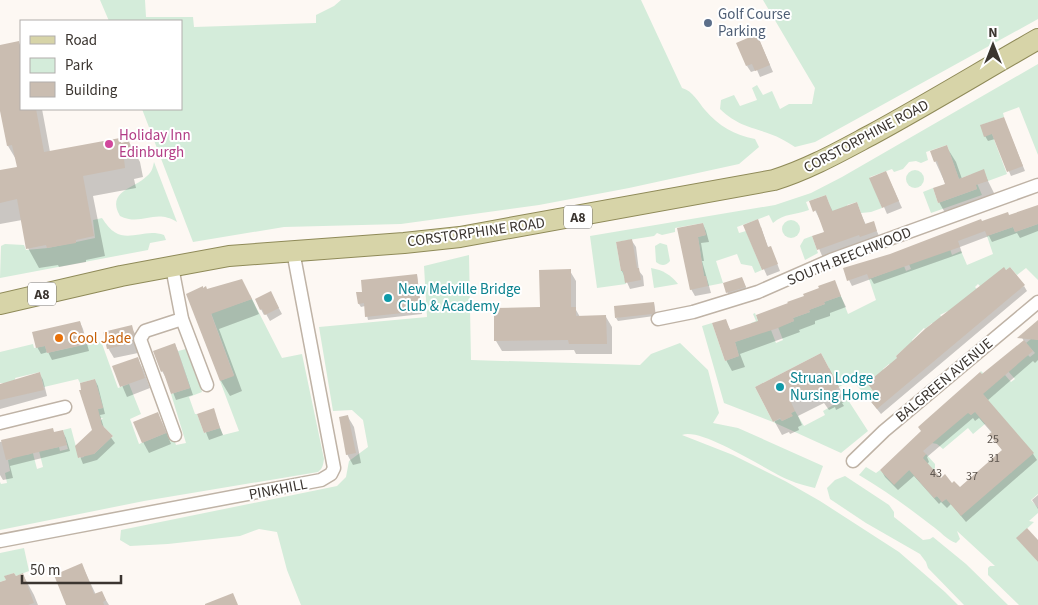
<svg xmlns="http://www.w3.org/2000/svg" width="1038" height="605" viewBox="0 0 1038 605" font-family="'Source Sans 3',sans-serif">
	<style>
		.green { fill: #d4ecda }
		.shadow { fill: #0003; fill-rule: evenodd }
		.building { fill: #cabdb1; fill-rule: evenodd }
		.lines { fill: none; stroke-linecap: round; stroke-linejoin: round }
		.minor-casing { stroke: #bfb3a6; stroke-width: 15 }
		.primary-casing { stroke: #8f8a58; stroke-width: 22 }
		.minor { stroke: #fff; stroke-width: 12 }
		.primary { stroke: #d7d4a8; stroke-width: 20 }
		.service-dot { fill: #5c6f8a; stroke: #fff; stroke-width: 2 }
		.hotel-dot { fill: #d1479c; stroke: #fff; stroke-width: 2 }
		.culture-dot { fill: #0f9aa8; stroke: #fff; stroke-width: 2 }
		.food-dot { fill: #e8710a; stroke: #fff; stroke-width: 2 }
		.labels { text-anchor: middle; stroke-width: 4; stroke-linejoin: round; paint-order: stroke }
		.number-label { font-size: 12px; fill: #5f5750 }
		.shield { fill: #fff; stroke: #76726e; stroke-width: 1 }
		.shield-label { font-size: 14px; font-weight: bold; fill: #3b3530 }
		.service-label { font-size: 15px; fill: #4e5e75; stroke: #fff; text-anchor: start }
		.hotel-label { font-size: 15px; fill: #b23c85; stroke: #fff; text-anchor: start }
		.street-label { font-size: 15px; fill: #3b3530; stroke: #fff }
		.culture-label { font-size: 15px; fill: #0d838f; stroke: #fff; text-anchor: start }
		.food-label { font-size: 15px; fill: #c56008; stroke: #fff; text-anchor: start }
	</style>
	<rect width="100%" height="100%" fill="#fdf8f3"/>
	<g class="green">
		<path d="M100,0h45l1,17h47l1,10 122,-4v-8l18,-9 7,-6h300l41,88c11,3 16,14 23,22 14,16 29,25 50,29l4,8 -20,17 -110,24 -90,17 -138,19 -117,3 -91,15 -51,-133h39v-88h-72z"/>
		<path d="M763,0h275v19l-223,123 -20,5c-8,-5 -16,-10 -25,-13 -21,-8 -32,-8 -50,-25l1,-9 13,-5 6,11 17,-6 -5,-12 5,-3 6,10 9,-4 8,18 9,-5h23l3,-16z"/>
		<path d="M1038,64v91l-19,-48 -16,6 1,4 -23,8 11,9 15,40 -19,7 -15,-7 9,21 -51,18 -8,-21 10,-4 5,15 39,-14 -5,-15 -13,5 -12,-34 -21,7 2,8 -7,3 -5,-2 -7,1 -6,7 -9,3 -2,-3 -22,8 12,31 -11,4 -10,1 -4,-11 -10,3 11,30 -20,-7 -12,-33 -20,7 3,8c-13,5 -25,3 -36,13l-4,-8 -32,12 2,6 7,-2 16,39 -7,3 -3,-7 -11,-2 -4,-10 -21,7 7,22 -15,3 -2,-10h-2l-6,-39 8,-2 -3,-12 -28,5v4l-13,3 -5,-2 -3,3 -38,6 5,29h2l3,13 -29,4 -7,-52 185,-31 36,-12 31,-16z"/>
		<path d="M154,162l23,60c-23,-14 -35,5 -57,-6 -14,-25 14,-27 27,-40 5,-4 6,-9 7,-14z"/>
		<circle cx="915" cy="179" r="9"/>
		<path d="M102,218c20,33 38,8 62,17l2,5 -16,3 -2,7 -148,28 1,-32 4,-2 19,1 2,5 22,-2 47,-10 -2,-18z"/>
		<circle cx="791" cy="229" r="9"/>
		<path d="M1038,224v56l-12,-12 -9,7 -7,-8 -4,3 -2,-2 -23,19 -3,-3 -3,3 3,3 -23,30 -7,-9 -8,4 6,7 -6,10 -8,-9 -7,6 -1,-1 -12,12 8,10 -14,-3 -10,9 7,9 -7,6 -7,-7 -6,5 1,3 -5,13 -6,-7 -6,5 7,9 -6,6 -16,-18 -13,7 -18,-34 -66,34 18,35 7,-3 2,2 10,-5 -1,-3 4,-2 9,15 21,-11 -2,-4 19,-11h6l20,31 -27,22 -68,-31 -49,-19 -22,-77 10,-3 13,38 14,-5 -4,-14 20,-7 -4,-12 5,-2 -3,-7 2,-1 7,19 9,-2 5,13 7,-3 -5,-13 16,-6 -1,-3 17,-6 -1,-2 16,-6 -1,-2 17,-6 7,18 28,-14 -7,-21 35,-13 2,5 5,-2 -2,-5 41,-15 2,6 9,-4 6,14 26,-11 -6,-18 26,-9 2,5z"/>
		<path d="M812,236l6,17 -13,7 -5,-14 4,-7z"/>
		<path d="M660,243l7,2 3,16c-4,5 -9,5 -14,1l-1,-16z"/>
		<path d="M469,255l2,105 169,5 11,-11 29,-11 28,27 11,43 -6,10 25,5 85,38 -8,22c-8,-2 -17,-4 -26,-8 -22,-9 -87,-53 -107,-45l51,20 52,26 35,20 79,51 46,40 13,13h-657l-14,-35 -10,-38 -18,-3 -19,7 -72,8 -38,2 -10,-6 1,-10 216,-44 9,-9 3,-16 19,-14 -5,-27 -11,-10 -19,1 -14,-84 108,-10 -3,-51z"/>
		<path d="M651,268c12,2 20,7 27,16l-24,4z"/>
		<path d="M252,299l30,59 20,-4 22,105c-1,6 -1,9 -6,13l-174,29 -144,29v-48l1,2 6,-1 -2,-10 5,-2 -2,-11 4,-1 -1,-3 14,-3v2l5,-1 -2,-20 9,35 6,-2 -4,-16 20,-4 1,4 8,-2 -5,-19 8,-2 8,30 5,-1 -3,-11 4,-1 9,9 19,-18 -14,-14 4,-4 -14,2 9,-11 5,-1 -8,-29 -15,4 -2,-4 -34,8 -4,-15 -25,6 1,5 -11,4 -1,-4h-4v-31l33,-8 1,4 11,-2 2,7 54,-12 17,47 11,-4 12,30 -11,5 9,25 32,-13 5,14 10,-2 -15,-49 19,-6 -12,-37 8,-2 16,43 -13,5 6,17h2l7,19 16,-5 3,7 16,-4 -19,-50 14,-6 -23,-62z"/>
		<path d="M1035,323l-1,16 4,1v154l-7,6 7,8v5l-9,8 5,1 -17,16 21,24v43h-19l-31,-30v-7l2,-2h5l-38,-35 3,8 -4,4c-8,-2 -17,-13 -25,-18 -23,-18 -47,-35 -72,-50l7,-8 10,6 4,-3 14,14 32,-30 9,10v4l-15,14 14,16 3,-2 5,6 4,-3 66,-27 -14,-59 -25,21 -5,-6 -25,21 -6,-5 -5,-1 24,-43 15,15 17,-15 -6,-7 9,-8 -11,-13 1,-1 2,2 22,2 6,7 4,-3 -16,-18 29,-6 2,2 5,-4 -9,-10 5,-4 -6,-7z"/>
		<path d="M845,476l44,29 5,7v5l29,23 7,-1 3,-2 33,27 42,41h-44l-36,-37 -2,-6 -6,-8 -54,-31 -36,-24 -3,-11 8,-8z"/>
		<path d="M24,548l5,23 -13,5 -2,-3 -9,3 1,4 -6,2v-29z"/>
	</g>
	<g class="shadow">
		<path d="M757,35l16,37 -13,5 -3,-7 -6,2 -4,-6z"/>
		<path d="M19,43l2,4v62h21l8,43 69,-13 3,5 7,-2 11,20 3,15 -9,2 2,9 -43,8 12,60 -19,4v2l-27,5 -1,-2 -19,3 -11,-20 -6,-28 -22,4v-52l18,-4 -1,-7 -9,-15 -8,-42v-58z"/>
		<path d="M1006,124l19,47 -14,5 -16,-37 -7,2 -3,-5z"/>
		<path d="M946,146l10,16 6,17 21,-8 13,26 -48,21 -9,-16 7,-17 -15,-33z"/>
		<path d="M889,179l13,29 -15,6 -3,-7z"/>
		<path d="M825,196l8,16 23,-9 10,22 7,-2 8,17 -58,18 -9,-21 12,-5 -15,-30z"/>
		<path d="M1038,206v25l-18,7 -3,-5 -25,9 -3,-6 -29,11 2,6 -88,31 -3,-5 -19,7 -3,-6 41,-25 92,-32 27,-6z"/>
		<path d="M703,224l3,7 3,11 -8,1 3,18h-2l9,32 -16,3 -4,-7 -12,-60z"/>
		<path d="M745,226l16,1 7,21 5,5 7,18 -13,5z"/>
		<path d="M632,241l4,6 3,24 4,5 1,10 -14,3 -8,-18z"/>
		<path d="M570,271l6,10v29l4,7h26l6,10v27h-36l-2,-4 -72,1 -6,-10 45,-32z"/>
		<path d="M417,275l5,39 -54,6 -3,-14 -4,1 -2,-3 -1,-10z"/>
		<path d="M743,281l4,9 -18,6 -5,-12z"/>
		<path d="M834,282l12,25 -16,6v3l-15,5v3l-16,6 1,2 -60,22 5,13 -13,4 -6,-11 -1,-40 6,11 29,-10z"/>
		<path d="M1024,286l3,5 -146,123 -9,-11 -3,-5 6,-5 -7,-10 30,-25z"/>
		<path d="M207,290l43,5 9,19 -40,15 23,62 -12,5 -9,-15 -33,-86z"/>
		<path d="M274,299l8,15 -12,7 -4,-7 -2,1 -8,-15z"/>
		<path d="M654,303l2,12 -2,1 -36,5 -2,-3z"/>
		<path d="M80,322l3,7 6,22 -37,9 -4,-8 -7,2 -4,-7z"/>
		<path d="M1038,326v34l-3,3 -2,-2 -46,40 46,53 4,6 -71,62 -15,-18 -4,4 -6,-6 -2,2 -25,-28 -16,14 -13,-13 -4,-7 101,-94 42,-35 -3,-5zM973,418l2,3 4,-3 13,15 -1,2 12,16 -43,37 -20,-8 -13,-16 2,-2 -2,-5z"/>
		<path d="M131,327l6,10 1,16 -24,5 -6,-10z"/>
		<path d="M175,344l3,7 15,44 -17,5 -9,-23 -1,1 -4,-7z"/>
		<path d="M137,358l6,11 7,19 -23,9 -13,-30z"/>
		<path d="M829,368l17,33 -4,2 2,3 -8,4 -1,-3 -6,3 -5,-7 -26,13 4,9 -4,2 1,3 -9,4 -1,-2 -7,3 -26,-47z"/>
		<path d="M40,374l3,6 4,16 -47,13v-24z"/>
		<path d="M95,380l3,6 7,28 -5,1 4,13 11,15 -18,17 -14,4 -7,-18 17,-16z"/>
		<path d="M213,410l10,25 -14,5 -10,-25z"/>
		<path d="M157,414l6,10 8,20 -22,9 -6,-11z"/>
		<path d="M348,417l6,10 7,36 -8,2 -6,-11z"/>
		<path d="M52,430l2,4 9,-2 3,6 4,13 -60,15 3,12 -10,2 -3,-5v-33z"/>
		<path d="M1038,495v14l-6,-9z"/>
		<path d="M82,565l14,30 5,-3 8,13h-42z"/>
		<path d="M23,575l11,20 4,10h-38v-21z"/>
	</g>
	<g class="building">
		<path d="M757,34l13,31 -15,6 -3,-7 -6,2 -10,-23z"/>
		<path d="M19,41l2,10v58h15l8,43 76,-14 1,5 8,-2 3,17 -8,1 1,9 -42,8 11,60 -18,4v3l-29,5 -1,-3 -20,4 -9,-50 -17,4v-33l17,-3 -5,-22 -5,1 -7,-35v-66z"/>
		<path d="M1004,117l19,49 -16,6 -15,-38 -8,3 -4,-12z"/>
		<path d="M947,145l12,34 25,-10 4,12 -12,4 1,4 -39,14 -5,-15 12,-4 -8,-23 -3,1 -4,-11z"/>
		<path d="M886,171l13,30 -17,7 -13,-30z"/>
		<path d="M826,195l6,16 25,-9 8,22 9,-3 3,10 -17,6 -1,-2 -42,15 -5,-14 12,-4 -8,-22 -3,2 -4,-11z"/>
		<path d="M1038,205v19l-23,8 -2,-5 -26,9 -2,-5 -27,10 2,6 -91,32 -2,-5 -20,7 -4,-13 47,-14 91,-35 1,2 26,-9 1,3z"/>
		<path d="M758,219l10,28 3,-1 7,18 -16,6 -19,-45z"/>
		<path d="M703,223l3,12 -8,2 6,39h2l2,10 -18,4 -13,-62z"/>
		<path d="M632,239l5,29h2l2,12 -16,3 -2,-12h-2l-5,-29z"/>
		<path d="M1004,267l2,3 4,-3 15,18 -148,124 -9,-11 6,-6 -7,-9 30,-25 -1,-2 29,-27z"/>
		<path d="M571,269v38h5v9l30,-1 1,29h-38l-1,-4 -74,1v-33l46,-1 -1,-37z"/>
		<path d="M417,274l4,37 -56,6 -1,-14 -6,1 -2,-12h6l-1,-12z"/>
		<path d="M742,277l4,10 -20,6 -3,-10z"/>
		<path d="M242,279l10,20 -41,15 23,62 -14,5 -34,-87 17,-8v2l3,-2 1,3z"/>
		<path d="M835,280l6,16 -17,6 1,2 -16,6 1,2 -17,6 1,3 -16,7 -43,14 4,14 -14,5 -13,-38 14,-4 4,11 28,-9 -2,-6 32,-12 -1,-1 17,-6 -1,-2 16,-6 -1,-2z"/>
		<path d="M271,291l8,17 -14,7 -3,-6 -2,1 -5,-11z"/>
		<path d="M654,302l1,10 -3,2 -37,4 -1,-12z"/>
		<path d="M1038,320v20l-21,-2z"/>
		<path d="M80,321l6,23 -39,9 -2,-7 -9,2 -4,-16z"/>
		<path d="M132,325l2,8 -2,5 1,5 -26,6 -4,-17z"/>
		<path d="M1024,340l9,11 -50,43 51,59 -73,63 -15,-17 -4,3 -5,-6 -3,2 -25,-28 -15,15 -14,-15 41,-39 -3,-4 62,-55 2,2zM975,412l17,20 -3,2 13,16 -42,37 -6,-6 -2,2 -7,-9 -4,4 -18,-20 3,-4 -3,-3 45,-38 3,2z"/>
		<path d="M175,343l15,45 -19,6 -8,-23 -2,1 -8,-21z"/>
		<path d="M821,353l18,34 -3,2 1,3 -10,5 -1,-3 -6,3 -4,-8 -25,13 4,9 -4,2 2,3 -11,5 -2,-3 -7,4 -18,-35z"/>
		<path d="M138,357l7,21 -25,9 -8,-21z"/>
		<path d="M40,372l4,18 -44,10v-16z"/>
		<path d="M95,379l8,29 -5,1 4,16 11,11 -19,18 -16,4 -3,-12 17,-16 -13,-40h2l-1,-7z"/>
		<path d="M214,408l6,20 -16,5 -7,-19z"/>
		<path d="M158,412l8,21 -24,10 -9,-21z"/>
		<path d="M348,415l8,38 -10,2 -7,-38z"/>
		<path d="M53,428l1,4 9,-2 4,15 -61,15 -5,-20z"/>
		<path d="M1027,528l11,12v22l-22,-24z"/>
		<path d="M82,563l12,31 8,-3 4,9 -3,2 1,3h-38l-12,-30z"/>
		<path d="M14,573l2,3 7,-3 11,30 -6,2h-28v-23l6,-2 -2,-4z"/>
		<path d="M233,593l5,12h-33v-1z"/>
	</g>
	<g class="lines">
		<defs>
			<g id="minor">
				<path d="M172,267l10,52 25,66"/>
				<path d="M658,319l35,-7 65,-20 73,-32 207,-75"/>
				<path d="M0,423l65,-16"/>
				<path d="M175,435l-35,-96 5,-8 37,-12"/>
				<path d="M853,461l31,-30 154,-129"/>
				<path d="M0,541l321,-61 10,-6 3,-6 -41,-217"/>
			</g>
			<path id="primary" d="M0,304l121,-28 108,-20 175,-13 56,-6 314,-57c35,-11 65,-28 97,-45 57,-31 111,-64 167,-96"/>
		</defs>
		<use href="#minor" class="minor-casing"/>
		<use href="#primary" class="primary-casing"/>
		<use href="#minor" class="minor"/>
		<use href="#primary" class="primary"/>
	</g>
	<circle class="service-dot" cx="708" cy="23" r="5"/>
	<circle class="hotel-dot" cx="109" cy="144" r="5"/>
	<g class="culture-dot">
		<circle cx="388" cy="298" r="5"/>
		<circle cx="780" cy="387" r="5"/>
	</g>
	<circle class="food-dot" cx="59" cy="338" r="5"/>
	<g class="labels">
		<g class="number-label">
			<text x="993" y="443">25</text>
			<text x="994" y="462">31</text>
			<text x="936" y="477">43</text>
			<text x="972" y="480">37</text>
		</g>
		<g class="shield">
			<rect x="564" y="205.5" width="28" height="23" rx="4"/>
			<rect x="28" y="282.5" width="28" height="23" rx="4"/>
		</g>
		<g class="shield-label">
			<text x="578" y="222">A8</text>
			<text x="42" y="299">A8</text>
		</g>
		<g class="service-label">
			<text x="718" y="19">Golf Course<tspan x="718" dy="17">Parking</tspan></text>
		</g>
		<g class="hotel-label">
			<text x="119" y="140">Holiday Inn<tspan x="119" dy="17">Edinburgh</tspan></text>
		</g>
		<g class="street-label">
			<text transform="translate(866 136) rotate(-28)" y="5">CORSTORPHINE ROAD</text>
			<text transform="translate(476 232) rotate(-8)" y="5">CORSTORPHINE ROAD</text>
			<text transform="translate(849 256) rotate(-22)" y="5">SOUTH BEECHWOOD</text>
			<text transform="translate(944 380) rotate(-40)" y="5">BALGREEN AVENUE</text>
			<text transform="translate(278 489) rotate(-11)" y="5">PINKHILL</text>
		</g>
		<g class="culture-label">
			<text x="398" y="294">New Melville Bridge<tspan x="398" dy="17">Club &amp; Academy</tspan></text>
			<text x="790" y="383">Struan Lodge<tspan x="790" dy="17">Nursing Home</tspan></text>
		</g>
		<g class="food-label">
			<text x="69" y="343">Cool Jade</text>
		</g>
	</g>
	<rect x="20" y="20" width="162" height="90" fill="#ffffff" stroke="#b1aeac"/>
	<rect x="30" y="36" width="25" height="8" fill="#d7d4a8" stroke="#b1aeac"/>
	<text x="65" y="45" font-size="15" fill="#3b3530">Road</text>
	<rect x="30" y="58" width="25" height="15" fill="#d4ecda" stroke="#b1aeac"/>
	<text x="65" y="70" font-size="15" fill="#3b3530">Park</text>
	<rect x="30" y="82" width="25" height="15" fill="#cabdb1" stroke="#b1aeac"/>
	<text x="65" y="95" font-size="15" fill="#3b3530">Building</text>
	<g transform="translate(993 45)" stroke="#ffffff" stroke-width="4" paint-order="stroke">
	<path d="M0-4L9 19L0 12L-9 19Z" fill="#3b3530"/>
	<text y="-8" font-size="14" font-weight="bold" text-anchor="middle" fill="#3b3530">N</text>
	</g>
	<path d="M22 575v8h99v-8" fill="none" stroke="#3b3530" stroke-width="2.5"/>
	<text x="30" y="575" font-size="15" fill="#3b3530" stroke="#ffffff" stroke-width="4" paint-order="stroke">50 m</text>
</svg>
